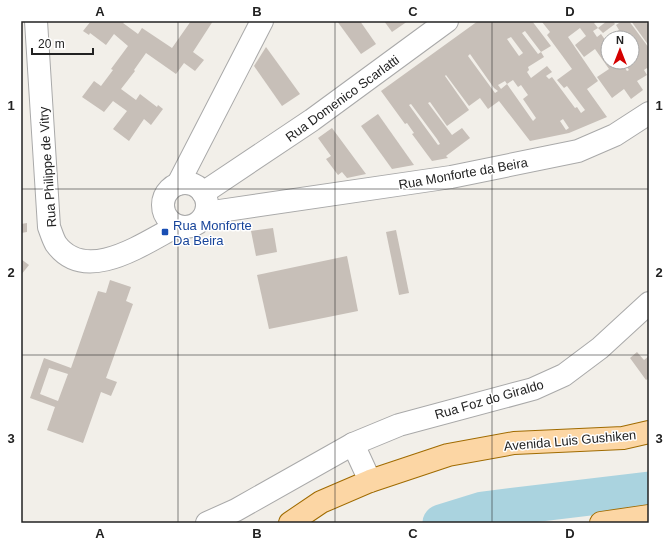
<svg xmlns="http://www.w3.org/2000/svg" width="670" height="544" viewBox="0 0 670 544" font-family="Helvetica,sans-serif">
	<style>
		.lines { fill: none; stroke-linecap: round; stroke-linejoin: round }
		.river { stroke: #aad3df; stroke-width: 37 }
		.building { fill: #c7bfb8; fill-rule: evenodd }
		.minor-casing { stroke: #a9a9a9; stroke-width: 24 }
		.major-casing { stroke: #a06b00; stroke-width: 24 }
		.minor { stroke: #fff; stroke-width: 22 }
		.major { stroke: #fcd6a4; stroke-width: 22 }
		.grid { fill: none; stroke: #222; stroke-width: 1; stroke-opacity: 0.55 }
		.transit-dot { fill: #1a4fb4; stroke: #fff; stroke-width: 1.5 }
		.labels { text-anchor: middle; stroke-width: 3; stroke-linejoin: round; paint-order: stroke }
		.street-label { font-size: 13px; fill: #222; stroke: #fff }
		.transit-label { font-size: 13px; fill: #164399; stroke: #fff; text-anchor: start }
		.neatline { fill: none; stroke: #222; stroke-width: 1.5 }
		.grid-label { font-size: 13px; text-anchor: middle; font-weight: bold; fill: #222 }
	</style>
	<rect width="100%" height="100%" fill="#f2efe9"/>
	<g class="lines">
		<path class="river" d="M441,523l42,-13 166,-20"/>
	</g>
	<g class="building">
		<path d="M91,21h34l-2,2 15,11 4,-6 30,20 19,-27h22l-20,31 11,8 -9,11 -11,-8 -8,11 -30,-21 -12,17 1,1 -14,18 15,11 4,-6 17,13 1,-2 5,4 -12,16 -7,-6 -15,22 -16,-12 14,-18 -14,-10 -9,11 -22,-15 12,-16 7,5 12,-16 -2,-1 17,-23 -14,-12 -8,11 -16,-12 -1,2 -6,-4z"/>
		<path d="M337,21h23l16,23 -15,10z"/>
		<path d="M384,21h24l-16,11z"/>
		<path d="M478,21h54l19,25 -10,6 3,5 -16,10 1,3 -2,2 4,6 16,-12 5,6 -6,4 3,3 3,-2 23,31 2,-1 4,6 4,-3 -18,-24 -3,2 -7,-8 15,-11 -25,-34 3,-3 -8,-10 55,-1 -3,2 4,5 -5,3 4,6 4,-3 7,10v18h13l6,9 2,-1 -6,-8h9v-24h-24v4l-2,-3 13,-9 -3,-5 6,-4h7l20,27v23l-2,-3 -3,2 3,5 -10,6 6,9 -12,9 -7,-10 -12,9 -15,-21 12,-8 -14,-20 -11,8 -9,-12 11,-9 -6,-8 -12,9 30,44 -11,8 20,28 -38,16 -39,8 -31,-40 -11,8 -8,-11 -11,8 -23,-31 -1,1 24,34 -22,16 -17,-24 -2,1 24,32 10,-7 8,10 -24,18 2,2 -16,3 -20,-27 2,-1 -7,-10 -2,1 -24,-33zM525,31l16,21 -3,2 -16,-21zM511,37l12,16 -4,3 -12,-17zM470,54l24,34 4,3 -3,2 -27,-37zM513,80l5,7 3,-2 7,10 -5,4 13,19 -3,3 -26,-37 -6,5 -3,-4 7,-4 2,3zM411,104l26,35 3,5 -2,1 -29,-40zM563,119l6,9 -3,2 -6,-9z"/>
		<path d="M607,21h6l2,3 -12,9 -5,-5z"/>
		<path d="M631,21h14l4,5v20z"/>
		<path d="M266,47l34,47 -18,12 -28,-40z"/>
		<path d="M378,114l36,51 -22,4 -31,-43z"/>
		<path d="M332,128l34,46 -19,4 -5,-6 -4,3 -12,-16 5,-3 -13,-18z"/>
		<path d="M27,223v9l-6,1v-9z"/>
		<path d="M273,228l4,24 -21,4 -5,-25z"/>
		<path d="M396,230l13,63 -10,2 -13,-63z"/>
		<path d="M347,256l11,55 -89,18 -12,-54z"/>
		<path d="M21,259l8,6 -8,10z"/>
		<path d="M110,280l21,7 -5,14 7,3 -27,74 11,4 -6,14 -10,-4 -18,51 -36,-13 8,-23 -25,-9 14,-40 27,10 27,-77 8,2zM49,368l19,6 -10,27 -18,-7z"/>
		<path d="M637,352l7,8 5,-4v22l-3,2 -16,-22z"/>
	</g>
	<g class="lines">
		<defs>
			<g id="minor">
				<path d="M36,21l13,206c2,5 4,12 7,17 30,41 88,-1 121,-18"/>
				<circle cx="185" cy="205" r="22"/>
				<path d="M178,184l84,-163"/>
				<path d="M203,193l109,-73 135,-99"/>
				<path d="M206,213l245,-36 127,-26 37,-16 34,-22"/>
				<path d="M353,444l17,37"/>
				<path d="M207,523l29,-13 117,-66 46,-19 134,-36 31,-14 36,-27 49,-45"/>
			</g>
			<g id="major">
				<path d="M290,523l31,-21 49,-21 78,-26 66,-12 109,-5 26,-6"/>
				<path d="M601,523l48,-7"/>
			</g>
		</defs>
		<use href="#minor" class="minor-casing"/>
		<use href="#major" class="major-casing"/>
		<use href="#minor" class="minor"/>
		<use href="#major" class="major"/>
	</g>
	<path class="grid" d="M178,21v502M335,21v502M492,21v502M21,189h628M21,355h628"/>
	<rect class="transit-dot" x="161" y="228" width="8" height="8" rx="2"/>
	<g class="labels">
		<g class="street-label">
			<text transform="translate(342 98) rotate(-36)" y="5">Rua Domenico Scarlatti</text>
			<text transform="translate(47 167) rotate(-94)" y="5">Rua Philippe de Vitry</text>
			<text transform="translate(463 173) rotate(-10)" y="5">Rua Monforte da Beira</text>
			<text transform="translate(489 399) rotate(-16)" y="5">Rua Foz do Giraldo</text>
			<text transform="translate(570 440) rotate(-5)" y="5">Avenida Luis Gushiken</text>
		</g>
		<g class="transit-label">
			<text x="173" y="230">Rua Monforte<tspan x="173" dy="15">Da Beira</tspan></text>
		</g>
	</g>
	<rect width="670" height="544" fill="none" stroke="#ffffff" stroke-width="44"/>
	<g transform="translate(620 50)"><circle r="19" fill="#ffffff" stroke="#a7a7a7"/>
	<path d="M0-3L7 15L0 10L-7 15Z" fill="#d40000"/>
	<text y="-6" font-size="11" font-weight="bold" text-anchor="middle" fill="#222222">N</text>
	</g>
	<path d="M32 48v6h61v-6" fill="none" stroke="#222222" stroke-width="2"/>
	<text x="38" y="48" font-size="12" fill="#222222" stroke="#ffffff" stroke-width="3" paint-order="stroke">20 m</text>
	<rect x="22" y="22" width="626" height="500" class="neatline"/>
	<g class="grid-label">
		<text x="100" y="16">A</text>
		<text x="257" y="16">B</text>
		<text x="413" y="16">C</text>
		<text x="570" y="16">D</text>
		<text x="11" y="110">1</text>
		<text x="659" y="110">1</text>
		<text x="11" y="277">2</text>
		<text x="659" y="277">2</text>
		<text x="11" y="443">3</text>
		<text x="659" y="443">3</text>
		<text x="100" y="538">A</text>
		<text x="257" y="538">B</text>
		<text x="413" y="538">C</text>
		<text x="570" y="538">D</text>
	</g>
</svg>
